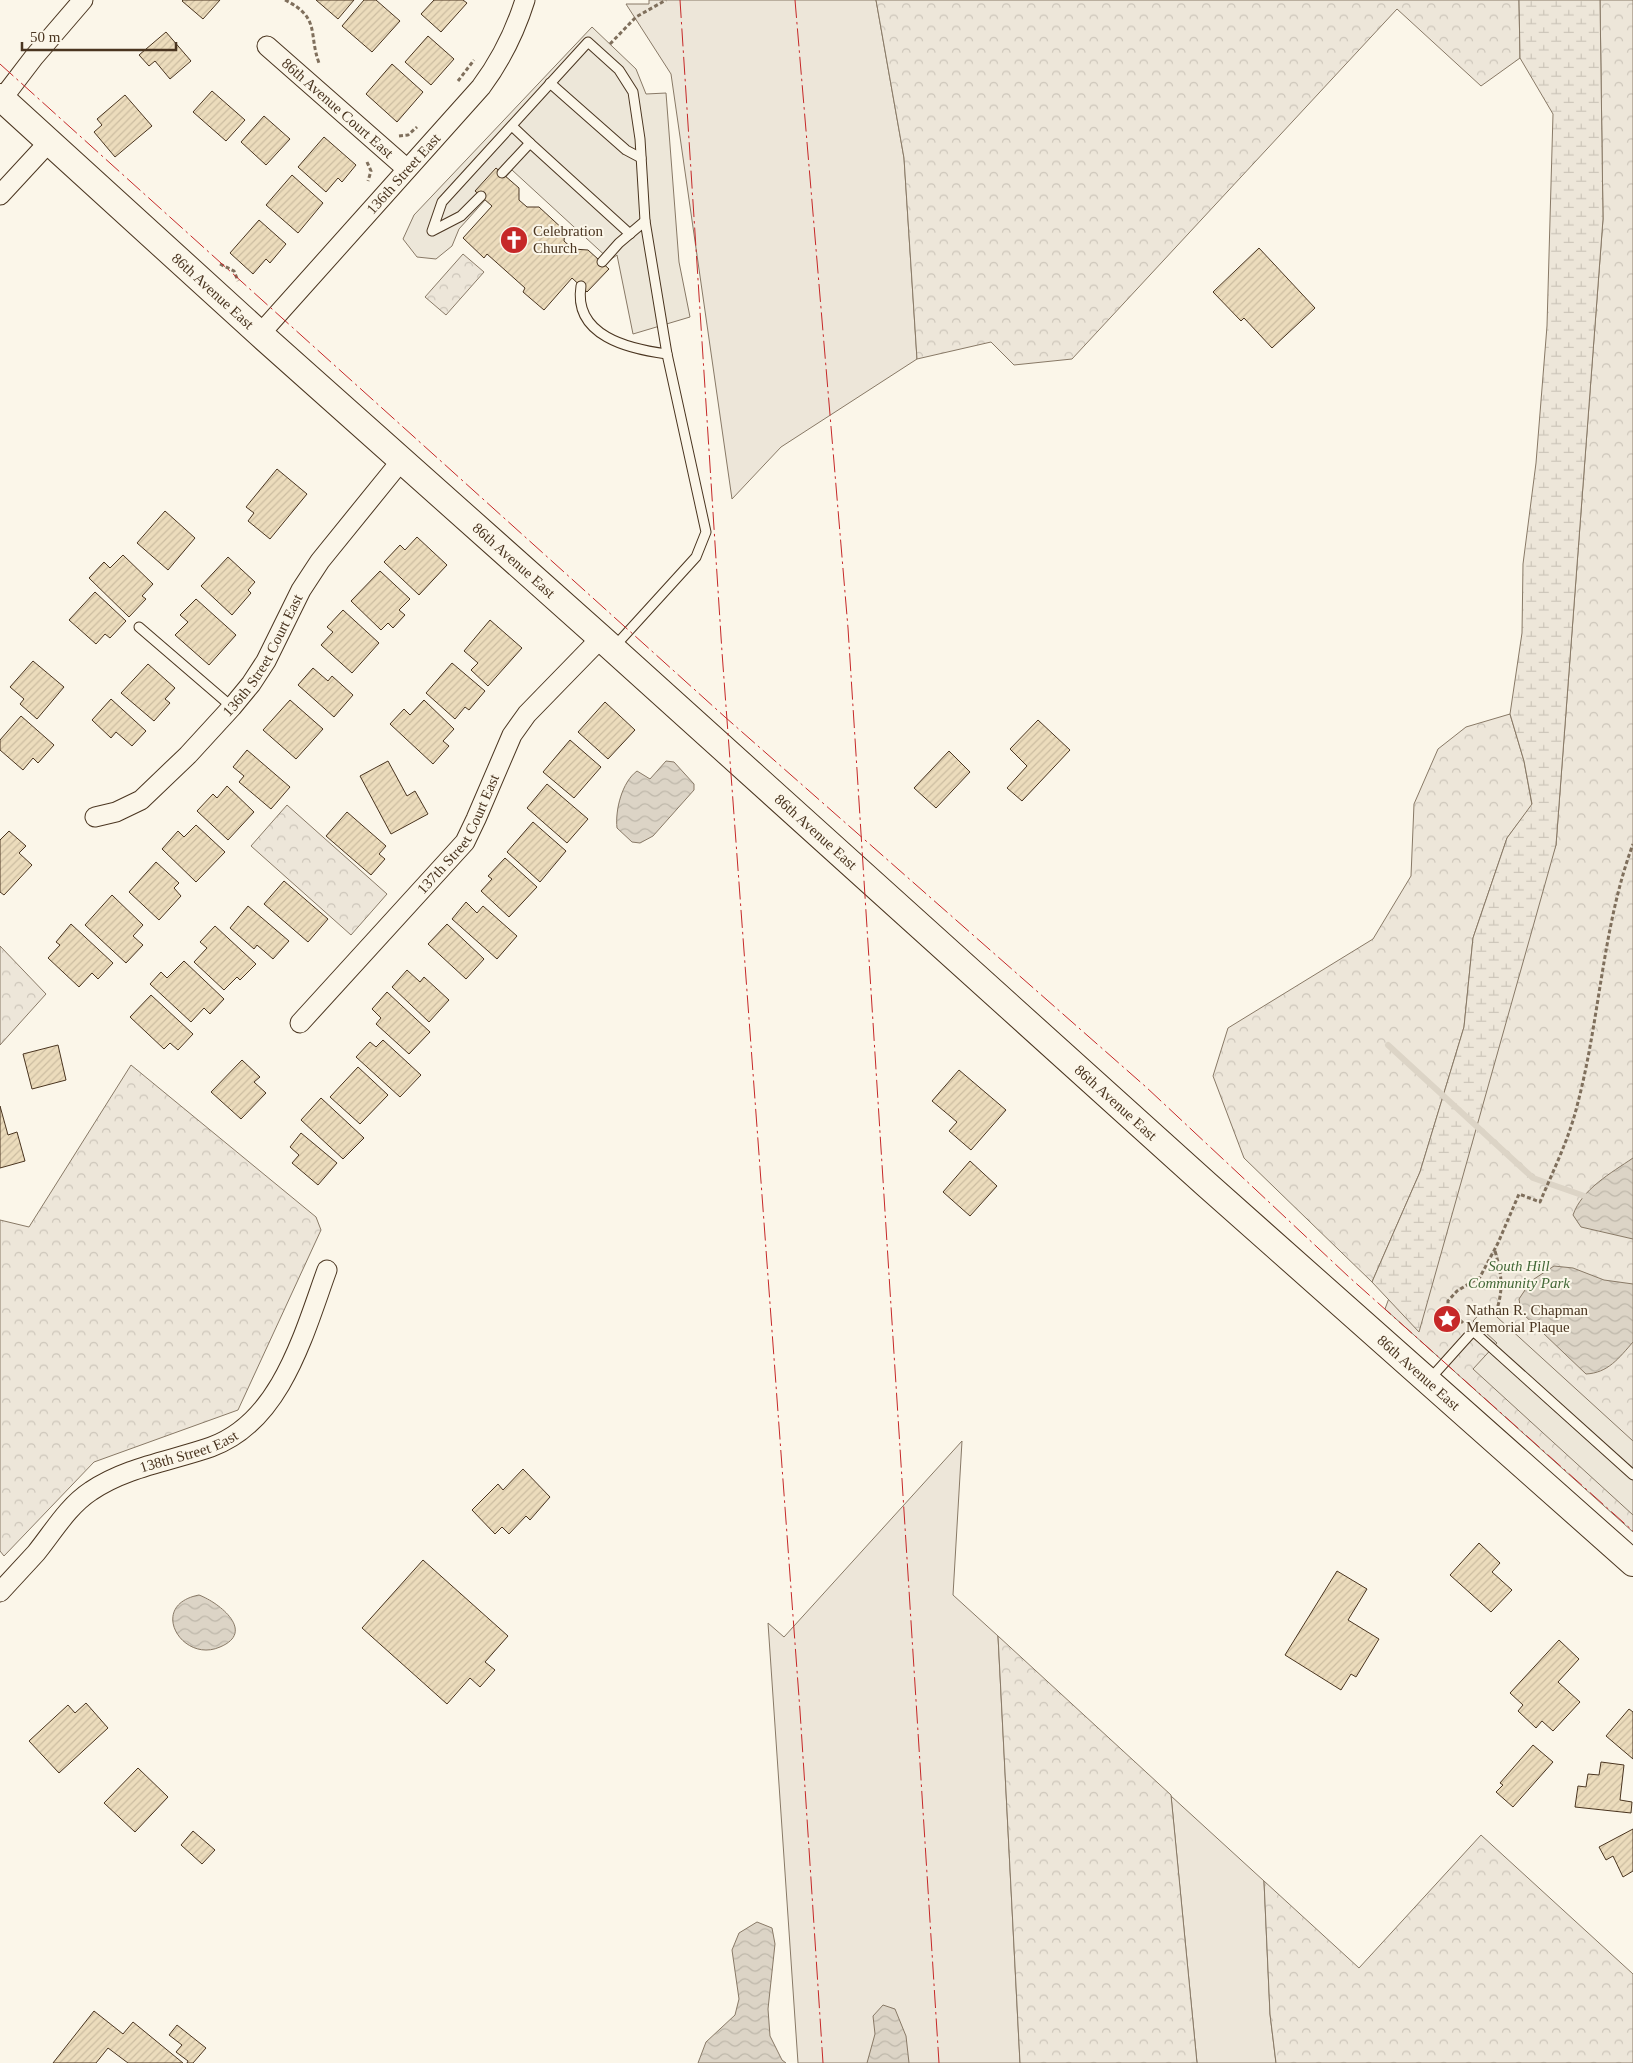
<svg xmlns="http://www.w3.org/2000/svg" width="1633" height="2063" viewBox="0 0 1633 2063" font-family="Georgia,serif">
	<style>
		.grass { fill: #ede6d9; stroke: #887966 }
		.forest { fill: url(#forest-crowns); stroke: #887966 }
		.wetland { fill: url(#wetland-marsh); stroke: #887966 }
		.parking { fill: #ede7d9; stroke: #887966 }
		.water { fill: url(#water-waves); stroke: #887966 }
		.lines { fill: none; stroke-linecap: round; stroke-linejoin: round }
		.stream { stroke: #dcd4c6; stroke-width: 6 }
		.building { fill: url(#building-hatch); stroke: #4a3520 }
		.lane-casing { stroke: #4a3520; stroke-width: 11 }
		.street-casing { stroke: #4a3520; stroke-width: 21 }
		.secondary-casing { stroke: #4a3520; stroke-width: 28 }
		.path { stroke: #7f6f5c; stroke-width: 3; stroke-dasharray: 4 2.5; stroke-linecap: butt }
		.lane { stroke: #fbf6e9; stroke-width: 9 }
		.street { stroke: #fbf6e9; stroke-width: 19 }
		.secondary { stroke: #fbf6e9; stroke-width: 26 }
		.power { stroke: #c62828; stroke-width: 1; stroke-dasharray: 18 4 2.5 4; stroke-linecap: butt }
		.labels { text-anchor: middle; stroke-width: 4; stroke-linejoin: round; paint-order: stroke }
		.street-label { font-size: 15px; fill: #4a3520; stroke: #fbf6e9 }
		.poi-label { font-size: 15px; fill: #4a3520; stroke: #fbf6e9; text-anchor: start }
		.park-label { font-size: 15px; font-style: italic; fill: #436837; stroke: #fbf6e9 }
	</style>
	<defs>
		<pattern id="forest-crowns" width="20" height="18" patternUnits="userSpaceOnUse" patternTransform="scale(1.25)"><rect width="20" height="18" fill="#ede6d9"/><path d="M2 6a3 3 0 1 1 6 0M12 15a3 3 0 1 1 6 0" fill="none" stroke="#cdc6ba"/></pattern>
		<pattern id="wetland-marsh" width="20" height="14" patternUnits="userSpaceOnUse" patternTransform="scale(1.25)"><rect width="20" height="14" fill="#ede6d9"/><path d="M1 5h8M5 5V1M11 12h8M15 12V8" fill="none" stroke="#cdc6ba"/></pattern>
		<pattern id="water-waves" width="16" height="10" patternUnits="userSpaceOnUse" patternTransform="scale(1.25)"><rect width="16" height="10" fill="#dcd4c6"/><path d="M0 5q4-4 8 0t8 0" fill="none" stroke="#beb7aa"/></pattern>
		<pattern id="building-hatch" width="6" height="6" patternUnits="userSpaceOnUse" patternTransform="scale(1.25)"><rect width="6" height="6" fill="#ecdcbc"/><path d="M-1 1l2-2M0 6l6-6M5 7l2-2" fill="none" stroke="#ccbda1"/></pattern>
	</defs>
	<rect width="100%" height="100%" fill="#fbf6e9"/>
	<g class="grass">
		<path d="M649,0h227l28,158 13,201 -136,88 -49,52 -61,-425 -45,-70h23z"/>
		<path d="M962,1441l-9,154 45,41 22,427h-222l-30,-440 16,14z"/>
		<path d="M1171,1796l93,85 6,133 6,49h-79z"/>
	</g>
	<g class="forest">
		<path d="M876,0h643l1,58 -39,28 -84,-77 -325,350 -58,6 -23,-23 -74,17 -13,-201z"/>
		<path d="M1600,0h33v1532l-248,-223 171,-464 47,-626z"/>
		<path d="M463,254l21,18 -38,43 -21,-18z"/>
		<path d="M1510,714l14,47 8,44 -25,33 -34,100 -9,89 -44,145 -48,110 -128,-124 -31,-82 15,-48 145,-89 38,-63 3,-72 24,-55 28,-22z"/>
		<path d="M287,805l100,89 -36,41 -100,-89z"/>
		<path d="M0,946l46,48 -46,51z"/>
		<path d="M131,1065l185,152 5,13 -83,180 -144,52 -90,94 -4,-5v-331l29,7z"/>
		<path d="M998,1636l173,159 26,268h-177z"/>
		<path d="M1481,1835l152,139v89h-357l-6,-49 -6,-133 95,87z"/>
	</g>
	<path class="wetland" d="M1519,0h81l3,219 -47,626 -137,487 -47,-50 48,-110 44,-145 9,-89 34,-100 25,-34 -8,-43 -14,-47 12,-81 1,-69 13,-101 11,-137 6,-212 -33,-56z"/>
	<g class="parking">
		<path d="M592,27l44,42 10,25 20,-1 13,169 11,55 -57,17 -16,-79 -7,5 -98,-90 -53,59 -7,17 -16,13 -19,-2 -14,-18 11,-24z"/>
		<path d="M1486,1307l147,134v74l-160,-146 24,-26 -24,-22z"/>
	</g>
	<g class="water">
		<path d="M666,761l8,1 20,22v6l-41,46 -13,7 -8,-1 -15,-14c-2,-18 5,-46 20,-57l13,8z"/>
		<path d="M1633,1158v81l-52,-12 -8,-12c9,-26 38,-42 60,-57z"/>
		<path d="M1554,1266l19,2 31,12 29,4v58c-14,16 -25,31 -47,32l-65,-62 -2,-13 12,-18z"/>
		<path d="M199,1595c21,8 57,37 21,52 -38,17 -73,-42 -21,-52z"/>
		<path d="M757,1922l15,6 3,16 -7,65 2,27 12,24 4,3h-88l8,-21 29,-27 4,-16 -7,-49 7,-17z"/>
		<path d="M883,2005l12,4 11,27 3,27h-42l8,-29 -2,-18z"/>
	</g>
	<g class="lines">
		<path class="stream" d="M1388,1045l145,133 60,21"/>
	</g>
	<g class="building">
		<path d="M183,0h37l-17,19 -21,-18z"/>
		<path d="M316,0h38l-16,19z"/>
		<path d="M364,0h12l24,21 -28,31 -30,-26z"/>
		<path d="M434,0h29l4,3 -26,29 -20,-18z"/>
		<path d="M166,32l25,29 -21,18 -15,-18 -6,5 -10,-11z"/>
		<path d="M428,36l26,23 -23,26 -26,-23z"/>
		<path d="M392,64l31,28 -26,30 -31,-28z"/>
		<path d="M212,91l33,29 -19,21 -33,-29z"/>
		<path d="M125,95l27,31 -37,31 -21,-25 8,-7 -5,-6z"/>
		<path d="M264,116l26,23 -24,26 -25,-23z"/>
		<path d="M324,137l32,28 -14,17 -4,-4 -12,14 -28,-25z"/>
		<path d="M496,168l23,20v12l8,7h12l26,24 -1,10 9,8 15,1 21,19 -22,23 -15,-14 -28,32 -21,-18 2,-4 -38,-34 -3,4 -21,-20 29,-32 -17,-15z"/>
		<path d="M292,175l31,28 -25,30 -32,-28z"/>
		<path d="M259,220l27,24 -16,19 -4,-4 -13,15 -23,-21z"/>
		<path d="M1259,248l56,60 -43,40 -28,-30 -3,3 -28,-29z"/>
		<path d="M277,469l30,25 -37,45 -22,-18 6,-8 -8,-6z"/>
		<path d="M165,511l30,27 -27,32 -31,-27z"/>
		<path d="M417,537l30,28 -28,30 -35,-33 16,-17 5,5z"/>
		<path d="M123,555l30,29 -11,12 4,3 -17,18 -40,-39 15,-16 6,6z"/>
		<path d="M228,557l27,25 -7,8 3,3 -19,22 -31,-29z"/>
		<path d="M380,571l30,28 -11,11 6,5 -12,13 -5,-5 -7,7 -30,-29z"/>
		<path d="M95,592l31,29 -16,17 -5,-4 -9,10 -27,-24z"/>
		<path d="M196,599l40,36 -27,30 -34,-30 13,-13 -8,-7z"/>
		<path d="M343,610l36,33 -27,30 -31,-28 12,-13 -6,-5z"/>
		<path d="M490,620l32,28 -34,38 -17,-16 7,-7 -14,-12z"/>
		<path d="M33,661l31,26 -27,32 -17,-15 4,-5 -14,-12z"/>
		<path d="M452,663l33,28 -16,19 -4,-3 -10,12 -29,-26z"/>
		<path d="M148,664l27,24 -10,11 5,4 -16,18 -33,-28z"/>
		<path d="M313,668l15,13 4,-5 21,19 -19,22 -36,-32z"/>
		<path d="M111,699l35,32 -14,15 -16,-14 -5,6 -19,-18z"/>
		<path d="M290,700l33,29 -27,30 -33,-29z"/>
		<path d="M424,700l30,29 -11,12 6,5 -16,18 -43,-40 14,-15 6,6z"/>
		<path d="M605,702l30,28 -27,29 -30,-27z"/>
		<path d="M21,716l33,29 -16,18 -5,-5 -10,12 -23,-20v-10z"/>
		<path d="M1038,720l32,30 -48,51 -15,-13 20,-22 -17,-17z"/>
		<path d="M570,740l31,27 -27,31 -31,-26z"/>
		<path d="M247,750l43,37 -19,22 -32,-27 5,-6 -11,-9z"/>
		<path d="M949,751l21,21 -34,36 -22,-20z"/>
		<path d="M388,761l19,35 8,-5 13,23 -37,20 -31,-58z"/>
		<path d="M547,784l41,35 -21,24 -40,-35z"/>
		<path d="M227,786l27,26 -26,28 -31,-29 16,-17 4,4z"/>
		<path d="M347,812l39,34 -7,8 6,5 -14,16 -45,-39z"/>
		<path d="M533,822l33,29 -26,31 -33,-30z"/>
		<path d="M196,825l29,27 -29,30 -34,-33 16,-18 6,6z"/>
		<path d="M9,831l17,15 -7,7 13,12 -28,30 -4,-3v-52z"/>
		<path d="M505,858l32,29 -28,30 -28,-26 11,-12 -4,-3z"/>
		<path d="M156,862l23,21 -5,5 7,8 -22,24 -30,-28z"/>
		<path d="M284,881l44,38 -20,23 -44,-38z"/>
		<path d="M112,895l31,30 -10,11 10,9 -17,18 -41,-38z"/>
		<path d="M466,902l11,11 6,-7 34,30 -20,23 -45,-40z"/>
		<path d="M248,906l41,35 -16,18 -16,-14 -3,4 -24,-21z"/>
		<path d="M71,924l42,39 -15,16 -6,-6 -13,14 -31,-29 12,-13 -4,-3z"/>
		<path d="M447,924l37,35 -18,20 -38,-35z"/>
		<path d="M215,926l41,38 -16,16 -3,-3 -13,13 -30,-28 13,-14 -7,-6z"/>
		<path d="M184,961l40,38 -14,15 -6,-6 -13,14 -41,-38 11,-12 6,6z"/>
		<path d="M407,970l13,12 4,-5 25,23 -20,22 -37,-35z"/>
		<path d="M387,992l43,40 -21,22 -33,-30 5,-6 -9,-9z"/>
		<path d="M151,995l42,39 -15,16 -8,-7 -6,6 -34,-32z"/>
		<path d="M383,1040l38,35 -21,22 -44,-40 14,-15 6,5z"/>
		<path d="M58,1045l8,35 -34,9 -9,-35z"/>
		<path d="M242,1060l18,17 -6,5 12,11 -25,26 -30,-27z"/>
		<path d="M358,1067l30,28 -28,29 -30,-27z"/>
		<path d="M959,1070l47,40 -35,40 -22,-19 8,-9 -25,-21z"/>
		<path d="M321,1098l43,40 -21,21 -42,-39z"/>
		<path d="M0,1106l8,29 9,-3 8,29 -25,7z"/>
		<path d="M301,1133l36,30 -19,22 -26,-22 7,-8 -9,-8z"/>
		<path d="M970,1161l27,25 -27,30 -27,-24z"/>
		<path d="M523,1469l27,28 -20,23 -4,-4 -17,18 -7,-7 -7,7 -23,-24 26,-26 5,6z"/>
		<path d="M1479,1543l21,20 -8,9 20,18 -21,22 -41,-37z"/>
		<path d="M423,1560l85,76 -23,26 10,8 -15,17 -10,-9 -23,26 -85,-76z"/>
		<path d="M1337,1571l30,18 -19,31 31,19 -23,38 -5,-3 -10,16 -56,-35z"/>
		<path d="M1559,1640l20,19 -21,23 22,20 -27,29 -11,-10 -6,7 -18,-17 5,-6 -13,-12z"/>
		<path d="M86,1703l22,25 -49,45 -30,-32 39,-36 7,8z"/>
		<path d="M1629,1709l4,3v47l-27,-23z"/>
		<path d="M1533,1745l20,17 -40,45 -17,-15 7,-7 -3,-2z"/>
		<path d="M1601,1762l23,3 -4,35 12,2 -1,11 -56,-6 3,-21 8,1 2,-13 11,1z"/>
		<path d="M138,1768l30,29 -33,35 -31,-29z"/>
		<path d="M1633,1829v42l-10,6 -10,-21 -7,4 -7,-13z"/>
		<path d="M193,1831l22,19 -13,14 -21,-19z"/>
		<path d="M94,2011l29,23 10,-12 50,41h-55l-20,-15 -12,15h-43z"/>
		<path d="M177,2025l29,23 -13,15h-6l1,-2 -12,-9 6,-7 -13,-10z"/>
	</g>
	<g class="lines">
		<defs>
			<g id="lane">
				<path d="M550,83l76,67 15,8"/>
				<path d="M512,126l18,17"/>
				<path d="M502,173l28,-30 100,91"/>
				<path d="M481,196l-20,20 -29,15 10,-29 146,-160 31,28 14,22 7,47 5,82"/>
				<path d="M602,262l17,-19 26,-22 22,133 39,178 -10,25 -81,89"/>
				<path d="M581,286c-8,50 48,63 86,68"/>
				<path d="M139,627l93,80"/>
				<path d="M1429,1380l44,-49 160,144"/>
			</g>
			<g id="street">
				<path id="s1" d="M267,46l140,123"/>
				<path d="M2,99l32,-42 49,-57"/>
				<path d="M0,195l49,-53"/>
				<path id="s2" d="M260,334l221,-247c20,-27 34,-55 44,-87"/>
				<path id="s3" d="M95,817l21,-5 25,-12 47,-45 44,-48 19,-23 15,-23 35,-71 19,-29 81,-100"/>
				<path id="s4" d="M300,1023l165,-181 11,-23 36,-84 15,-21 74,-76"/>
				<path id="s5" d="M0,1592c12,-13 24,-26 36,-39 17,-21 32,-47 55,-62 35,-24 80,-30 120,-44 70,-25 93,-114 116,-177"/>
			</g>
			<g id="secondary">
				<path id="s6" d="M0,97l260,237 341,304 605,546 427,379"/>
			</g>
		</defs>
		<use href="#lane" class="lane-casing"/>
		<use href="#street" class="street-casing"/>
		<use href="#secondary" class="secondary-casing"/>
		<g class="path">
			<path d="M285,0c36,18 23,33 34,63"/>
			<path d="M610,44l26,-27 30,-17"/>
			<path d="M458,81l16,-21"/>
			<path d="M399,136l9,-1 9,-8"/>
			<path d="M367,162l4,9 -3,10"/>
			<path d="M220,264l14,7 4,10"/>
			<path d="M1495,1251c7,24 9,39 0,64"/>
			<path d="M1463,1323l-15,-15v-7l9,-10 23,-14 18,-34 21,-49 21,8c13,-31 29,-63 37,-96 23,-86 25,-178 56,-262"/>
		</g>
		<use href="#lane" class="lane"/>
		<use href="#street" class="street"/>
		<use href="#secondary" class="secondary"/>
		<g class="power">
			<path d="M680,0l42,652 78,1059 23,352"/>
			<path d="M795,0l53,628 91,1435"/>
			<path d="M0,64l725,653 421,370 203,190 284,254"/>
		</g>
	</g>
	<defs>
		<symbol id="church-disc" viewBox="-11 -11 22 22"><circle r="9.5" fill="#c62828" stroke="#fbf6e9"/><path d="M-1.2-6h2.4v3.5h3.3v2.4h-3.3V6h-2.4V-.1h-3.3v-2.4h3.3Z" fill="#fff"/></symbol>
		<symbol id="sight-disc" viewBox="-11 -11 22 22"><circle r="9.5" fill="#c62828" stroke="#fbf6e9"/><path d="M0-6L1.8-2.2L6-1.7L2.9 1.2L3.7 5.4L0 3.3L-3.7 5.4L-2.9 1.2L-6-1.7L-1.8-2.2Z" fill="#fff"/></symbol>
	</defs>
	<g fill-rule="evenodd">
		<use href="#church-disc" x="498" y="224" width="32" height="32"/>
		<use href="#sight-disc" x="1431" y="1303" width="32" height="32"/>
	</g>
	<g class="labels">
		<g class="street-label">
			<text dy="5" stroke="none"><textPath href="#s1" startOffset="94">86th Avenue Court East</textPath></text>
			<text dy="5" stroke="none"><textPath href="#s2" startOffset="215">136th Street East</textPath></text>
			<text dy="5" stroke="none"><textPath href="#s6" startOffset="288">86th Avenue East</textPath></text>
			<text dy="5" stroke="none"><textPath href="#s6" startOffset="692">86th Avenue East</textPath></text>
			<text dy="5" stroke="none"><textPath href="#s3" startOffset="240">136th Street Court East</textPath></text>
			<text dy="5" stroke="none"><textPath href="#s6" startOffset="1098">86th Avenue East</textPath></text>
			<text dy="5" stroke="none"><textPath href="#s4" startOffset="248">137th Street Court East</textPath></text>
			<text dy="5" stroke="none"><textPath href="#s6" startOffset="1502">86th Avenue East</textPath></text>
			<text dy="5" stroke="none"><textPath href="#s6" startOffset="1908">86th Avenue East</textPath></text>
			<text dy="5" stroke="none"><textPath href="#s5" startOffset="242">138th Street East</textPath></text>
		</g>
		<g class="poi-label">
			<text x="533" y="236">Celebration<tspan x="533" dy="17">Church</tspan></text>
			<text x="1466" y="1315">Nathan R. Chapman<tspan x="1466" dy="17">Memorial Plaque</tspan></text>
		</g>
		<g class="park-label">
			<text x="1519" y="1271">South Hill<tspan x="1519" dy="17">Community Park</tspan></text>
		</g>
	</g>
	<path d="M22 42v8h154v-8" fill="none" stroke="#4a3520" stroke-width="2.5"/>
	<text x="30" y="42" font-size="15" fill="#4a3520" stroke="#fbf6e9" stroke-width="4" paint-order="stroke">50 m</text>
</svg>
